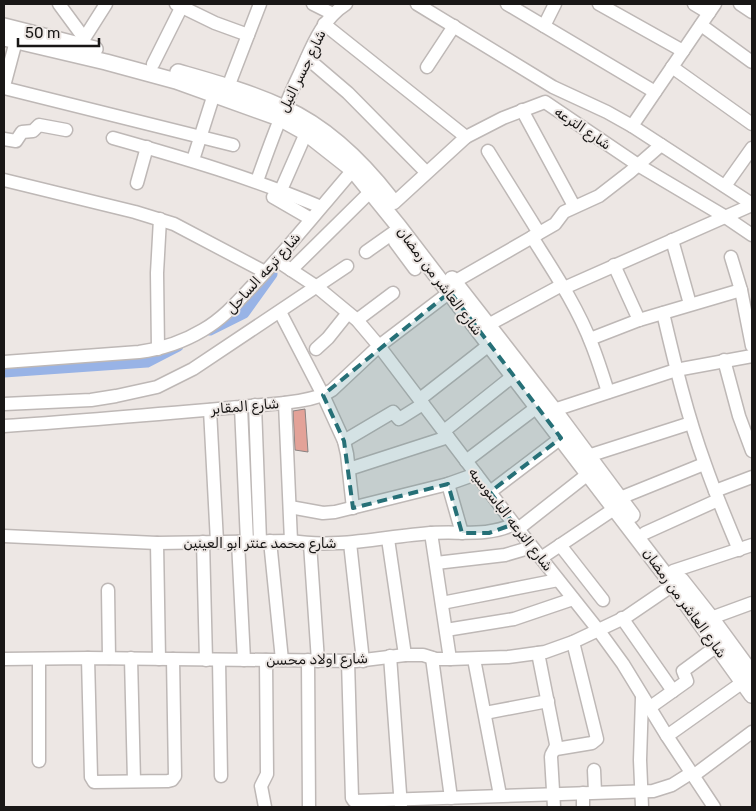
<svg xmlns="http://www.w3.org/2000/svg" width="756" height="811" viewBox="0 0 756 811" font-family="Rubik,Vazirmatn,sans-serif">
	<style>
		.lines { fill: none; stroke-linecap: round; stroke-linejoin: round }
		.canal { stroke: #98b3e6; stroke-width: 11 }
		.building { fill: #e3a298; stroke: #898382 }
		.minor-casing { stroke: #beb8b6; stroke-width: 15 }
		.major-casing { stroke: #beb8b6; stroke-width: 18 }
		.minor { stroke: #fff; stroke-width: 12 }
		.major { stroke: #fff; stroke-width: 15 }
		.marked { fill: #267077; fill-opacity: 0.2; stroke: #267077; stroke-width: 4; stroke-dasharray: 10 6; stroke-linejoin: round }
		.labels { text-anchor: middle; stroke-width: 4; stroke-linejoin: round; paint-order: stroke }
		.street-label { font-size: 14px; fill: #191716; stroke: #ede7e4 }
	</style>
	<rect width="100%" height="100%" fill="#ede7e4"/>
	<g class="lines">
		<g class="canal">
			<path d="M210,330l34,-17 28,-39"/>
			<path d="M4,372l143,-10 31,-16"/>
		</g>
	</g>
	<path class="building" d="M305,409l3,43 -13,-2 -2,-39z"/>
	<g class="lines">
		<defs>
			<g id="minor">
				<path d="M59,4l25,34"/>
				<path d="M176,4l39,19 33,12"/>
				<path d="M313,4l20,10"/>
				<path d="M417,4l136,83 54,25 25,14 120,78"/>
				<path d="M507,4l148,88"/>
				<path d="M599,4l84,47"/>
				<path d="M694,4l15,9"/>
				<path d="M740,4l12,8"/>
				<path d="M324,24l142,113"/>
				<path d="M701,25l51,37"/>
				<path d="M544,26l11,-22"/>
				<path d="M80,45l26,-41"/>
				<path d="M307,58l41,35 78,79"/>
				<path d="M153,64l30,-60"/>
				<path d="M427,67l27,-41"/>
				<path d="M672,67l80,57"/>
				<path d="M4,86l12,-45"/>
				<path d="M228,87l32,-83"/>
				<path d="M4,88l229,57"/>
				<path d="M522,110l52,96"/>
				<path d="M632,126l83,-122"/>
				<path d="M113,138c71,20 139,40 208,69"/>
				<path d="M4,139l12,2 6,-9 11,-1 6,-6 27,5"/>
				<path d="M488,151l51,82"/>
				<path d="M193,160l21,-66"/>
				<path d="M4,180l131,32 39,12 91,48"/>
				<path d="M257,181c13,-37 26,-73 43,-108 12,-26 21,-53 46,-69"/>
				<path d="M137,183l10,-36"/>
				<path d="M725,186l27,-38"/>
				<path d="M281,190l25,-57"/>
				<path d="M273,197l38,22"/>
				<path d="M394,203l72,-66 37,-19 42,-16 93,63 86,51 28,19"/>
				<path d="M532,237c22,35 45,69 60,108 6,15 11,31 16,47"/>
				<path d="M672,240l18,64"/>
				<path d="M395,242l20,27"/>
				<path d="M366,252l34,-24"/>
				<path d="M731,257l10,33 11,56"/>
				<path d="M276,260l41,27 40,33 22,26 135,178 85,107 24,33 44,72 47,71"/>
				<path d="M614,265l25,55"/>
				<path d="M291,270l80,-79"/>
				<path d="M454,282l101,-58 9,-12 35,-16 31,-24 31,-27"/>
				<path d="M564,288l188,-83"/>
				<path d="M280,312l43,83 21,46 3,13 6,54"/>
				<path d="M663,313c12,51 24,102 42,151 10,29 22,57 34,86"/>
				<path d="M357,320l36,-27"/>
				<path d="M488,325l74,-40"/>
				<path d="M590,339l49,-19 102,-30"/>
				<path d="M158,349l-1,-76 3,-54"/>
				<path d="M316,349l12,-11 20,-25"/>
				<path d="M724,360l15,56 13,35"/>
				<path d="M4,362l135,-10c23,-3 44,-10 64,-22 21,-12 37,-31 53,-48 34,-36 65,-75 97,-112"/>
				<path d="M420,399l69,-54"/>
				<path d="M285,403l6,138"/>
				<path d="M4,404l87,-4 25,-4 41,-9 36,-18 154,-103"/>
				<path d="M255,405l5,136"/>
				<path d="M241,407l6,135"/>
				<path d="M210,410l7,132"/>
				<path d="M554,410l122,-40 76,-14"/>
				<path d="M4,426c78,-5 156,-12 235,-19 24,-3 73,-3 93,-17l47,-44 71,-54"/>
				<path d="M444,431l69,-55"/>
				<path d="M344,441l49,-29 6,7 24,-15"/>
				<path d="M588,456l103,-33"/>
				<path d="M466,461l71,-54"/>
				<path d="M349,469l99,-32"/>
				<path d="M448,484l14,49"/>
				<path d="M715,491l37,-14"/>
				<path d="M490,492l71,-54"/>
				<path d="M620,498l84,-34"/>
				<path d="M290,507l33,6 12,-1 113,-28 28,-10"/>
				<path d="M518,529l70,-55"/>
				<path d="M431,533l19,126"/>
				<path d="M645,533l73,-33"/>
				<path d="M4,536l153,7 134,-2c47,8 94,-5 141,-8 28,-2 56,4 82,-9"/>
				<path d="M388,539l17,116"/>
				<path d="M270,541l12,119"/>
				<path d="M203,542l3,118"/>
				<path d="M238,542l6,118"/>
				<path d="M157,543l2,116"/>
				<path d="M350,543l13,118"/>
				<path d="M310,544l8,117"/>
				<path d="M560,545l43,55"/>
				<path d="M541,558l73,-49"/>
				<path d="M436,563l69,-8 27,-8"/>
				<path d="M673,571l79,-26"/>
				<path d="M108,590l1,68"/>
				<path d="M442,603l116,-23"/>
				<path d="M622,618l51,73"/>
				<path d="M711,618l41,-15"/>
				<path d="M446,630l68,-11 59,-20"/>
				<path d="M538,653l18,91c0,6 -5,8 -5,13l3,50"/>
				<path d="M390,656l11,151"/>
				<path d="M88,658l3,119 3,5 74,-1 4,-1 3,-4 -2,-117"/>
				<path d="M131,658l3,123"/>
				<path d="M432,658l19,140"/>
				<path d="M4,659l84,-1 268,3 49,-6h18l13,4h14l58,-2 37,-5 28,-10 53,-25 47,-32"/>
				<path d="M39,659v102"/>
				<path d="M474,659l26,136"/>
				<path d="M219,660l2,116"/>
				<path d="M308,660l1,147"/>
				<path d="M348,661l4,137 2,3 299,-10 19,-6 19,-12"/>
				<path d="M649,708l38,-27 -4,-10 34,-25"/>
				<path d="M485,713l63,-12"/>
				<path d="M667,736l76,-54"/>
				<path d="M556,749l36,-6 5,-4 -24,-97"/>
				<path d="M594,770l1,22"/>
				<path d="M693,776l59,-44"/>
				<path d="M583,793v14"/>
				<path d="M265,807l-4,-21 6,-12 -1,-114"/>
				<path d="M642,807l-2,-47 2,-62"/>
			</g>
			<g id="major">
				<path d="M4,26l91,23"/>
				<path d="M4,38l102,24 70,19 103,37 27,15 47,37 47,58 273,357 79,110"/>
				<path d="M178,72c35,10 72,20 106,36 42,19 79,55 107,91"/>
				<path d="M452,279l102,131 78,105"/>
				<path d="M681,580l30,38 41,56"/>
			</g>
		</defs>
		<use href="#minor" class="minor-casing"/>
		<use href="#major" class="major-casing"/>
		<use href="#minor" class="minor"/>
		<use href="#major" class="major"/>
	</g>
	<path class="marked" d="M450,292l111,146 -71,54 24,32 -25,9h-27l-14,-49 -95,24 -9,-67 -21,-46z"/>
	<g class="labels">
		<g class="street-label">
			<text transform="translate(302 71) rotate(-64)" y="5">شارع جسر النيل</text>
			<text transform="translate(583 128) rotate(34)" y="5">شارع الترعه</text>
			<text transform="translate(263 273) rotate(-48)" y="5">شارع ترعه الساحل</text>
			<text transform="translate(440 281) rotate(53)" y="5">شارع العاشر من رمضان</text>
			<text transform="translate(245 406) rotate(-5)" y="5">شارع المقابر</text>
			<text transform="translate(511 519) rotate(52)" y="5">شارع الترعه الباسوسيه</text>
			<text x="260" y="548">شارع محمد عنتر ابو العينين</text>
			<text transform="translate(685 603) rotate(54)" y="5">شارع العاشر من رمضان</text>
			<text transform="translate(317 659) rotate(-1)" y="5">شارع اولاد محسن</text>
		</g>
	</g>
	<rect width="756" height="811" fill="none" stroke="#191716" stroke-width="10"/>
	<path d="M18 38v8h81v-8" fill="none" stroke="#191716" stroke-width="2.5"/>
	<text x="25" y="38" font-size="15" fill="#191716" stroke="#ede7e4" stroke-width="4" paint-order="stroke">50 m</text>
</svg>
